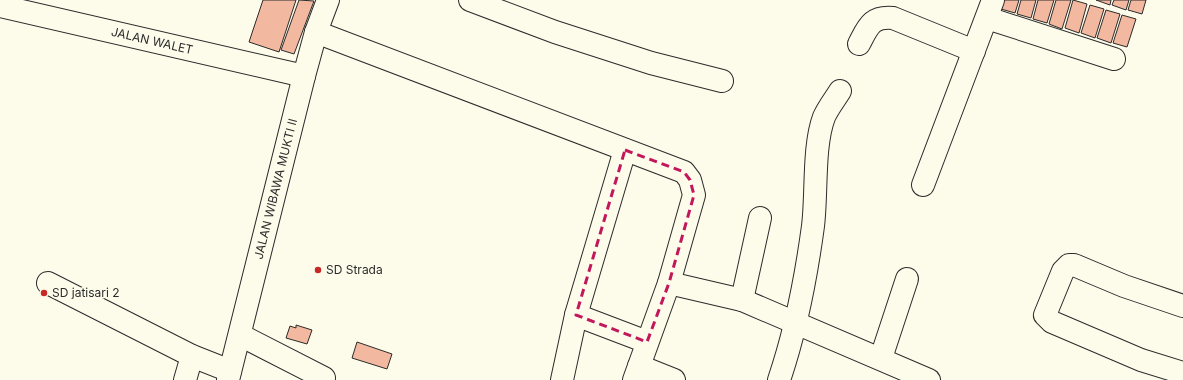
<svg xmlns="http://www.w3.org/2000/svg" width="1183" height="380" viewBox="0 0 1183 380" font-family="Inter,sans-serif">
	<style>
		.building { fill: #f2b8a0; stroke: #2b2b2b }
		.lines { fill: none; stroke-linecap: round; stroke-linejoin: round }
		.minor-casing { stroke: #2b2b2b; stroke-width: 24 }
		.major-casing { stroke: #2b2b2b; stroke-width: 24 }
		.minor { stroke: #fdfbea; stroke-width: 22 }
		.major { stroke: #fdfbea; stroke-width: 22 }
		.marked { fill: none; stroke: #c2185b; stroke-width: 3; stroke-dasharray: 8 5; stroke-linejoin: round }
		.poi-dot { fill: #c62828; stroke: #fdfbea; stroke-width: 1.5 }
		.labels { text-anchor: middle; stroke-width: 3; stroke-linejoin: round; paint-order: stroke }
		.street-label { font-size: 12px; fill: #2b2b2b; stroke: #fdfbea }
		.poi-label { font-size: 12px; fill: #2b2b2b; stroke: #fdfbea; text-anchor: start }
	</style>
	<rect width="100%" height="100%" fill="#fdfbea"/>
	<g class="building">
		<path d="M263,0h33l-17,52 -30,-10z"/>
		<path d="M299,0l15,1 -20,53 -13,-4z"/>
		<path d="M1004,0h15l-4,13 -14,-4z"/>
		<path d="M1021,0h15l-5,18 -14,-4z"/>
		<path d="M1038,0h16l-7,23 -14,-4z"/>
		<path d="M1056,0h15l-9,29 -13,-5z"/>
		<path d="M1073,0l14,4 -8,29 -14,-5z"/>
		<path d="M1096,0h15l-1,5z"/>
		<path d="M1114,0h15l-3,10 -14,-5z"/>
		<path d="M1131,0h15l-4,14 -14,-4z"/>
		<path d="M1090,5l14,4 -9,29 -14,-5z"/>
		<path d="M1106,10l14,4 -9,29 -14,-5z"/>
		<path d="M1122,15l14,4 -9,28 -14,-4z"/>
		<path d="M296,325l16,5 -5,14 -21,-6 4,-12 6,2z"/>
		<path d="M357,342l35,12 -5,15 -35,-11z"/>
	</g>
	<g class="lines">
		<defs>
			<g id="minor">
				<path d="M470,0l85,32 96,31 71,18"/>
				<path id="s1" d="M0,6l304,70"/>
				<path d="M987,18l127,41"/>
				<path d="M316,32l368,140 6,8 4,15 -25,88 -35,97"/>
				<path d="M859,44c9,-17 12,-28 34,-26l81,33"/>
				<path d="M923,185l70,-185"/>
				<path d="M48,283l144,73 38,15"/>
				<path d="M669,283l73,17 187,80"/>
				<path d="M742,300l18,-82"/>
				<path d="M1183,306l-59,-20 -50,-21h-5l-6,6 -18,44 7,7 89,38 42,13"/>
				<path d="M576,315l71,27"/>
				<path d="M240,335l84,43"/>
				<path d="M881,358l26,-79"/>
				<path d="M639,366l35,14"/>
				<path d="M185,380l7,-24"/>
				<path d="M562,380l14,-65 49,-165"/>
				<path d="M779,380c17,-50 27,-102 34,-154 4,-32 0,-80 11,-109 4,-9 11,-18 16,-26"/>
			</g>
			<g id="major">
				<path id="s2" d="M228,380l76,-304 12,-44 12,-32"/>
			</g>
		</defs>
		<use href="#minor" class="minor-casing"/>
		<use href="#major" class="major-casing"/>
		<use href="#minor" class="minor"/>
		<use href="#major" class="major"/>
	</g>
	<path class="marked" d="M625,150l59,22 6,8 4,15 -25,88 -22,59 -71,-27z"/>
	<g class="poi-dot">
		<circle cx="318" cy="270" r="4"/>
		<circle cx="44" cy="293" r="4"/>
	</g>
	<g class="labels">
		<g class="street-label">
			<text dy="4" stroke="none"><textPath href="#s1" startOffset="156">JALAN WALET</textPath></text>
			<text dy="4" stroke="none"><textPath href="#s2" startOffset="197">JALAN WIBAWA MUKTI II</textPath></text>
		</g>
		<g class="poi-label">
			<text x="326" y="274">SD Strada</text>
			<text x="52" y="297">SD jatisari 2</text>
		</g>
	</g>
</svg>
